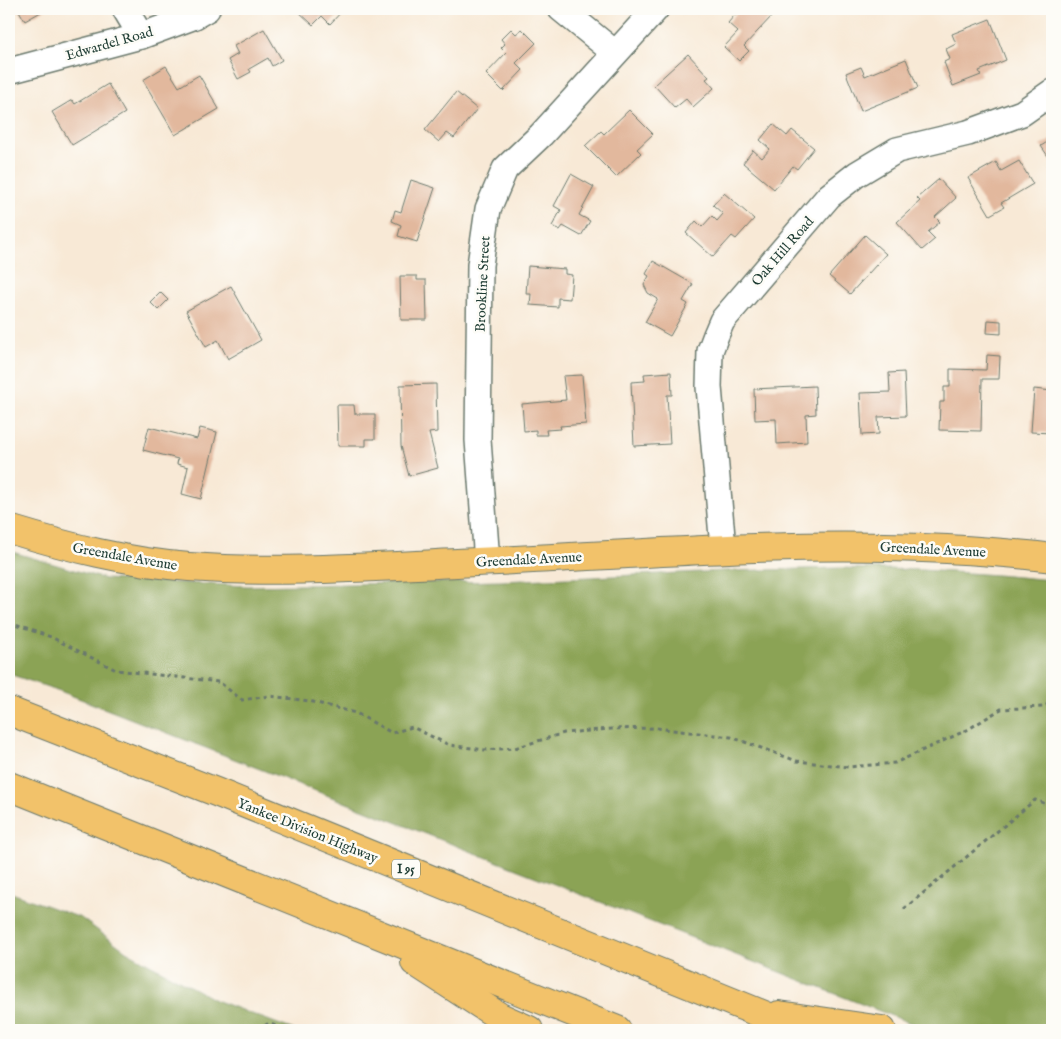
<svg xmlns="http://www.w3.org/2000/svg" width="1061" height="1039" viewBox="0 0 1061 1039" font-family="'IM FELL English',serif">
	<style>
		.forest { fill: #8ba354; stroke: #557044 }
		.building { fill: #e2b89d }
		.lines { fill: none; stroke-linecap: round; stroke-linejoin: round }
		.minor-casing { stroke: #6b796d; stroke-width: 28 }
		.major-casing { stroke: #6b796d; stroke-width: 30 }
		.highway-casing { stroke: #6b796d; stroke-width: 30 }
		.path { stroke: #6b796d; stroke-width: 3; stroke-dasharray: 4 4; stroke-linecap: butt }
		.minor { stroke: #fff; stroke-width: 25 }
		.major { stroke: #f2c26a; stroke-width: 28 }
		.highway { stroke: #f2c26a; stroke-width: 28 }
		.labels { text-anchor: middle; stroke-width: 5; stroke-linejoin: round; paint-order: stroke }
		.shield { fill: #fdfcf7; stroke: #62766e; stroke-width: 1 }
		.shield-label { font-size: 12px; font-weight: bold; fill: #1f3d34 }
		.street-label { font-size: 14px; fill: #1f3d34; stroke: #fdfcf7 }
	</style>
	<rect width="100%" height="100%" fill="#fdfcf7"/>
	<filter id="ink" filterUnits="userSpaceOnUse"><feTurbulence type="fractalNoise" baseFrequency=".02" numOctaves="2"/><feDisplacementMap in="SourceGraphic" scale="10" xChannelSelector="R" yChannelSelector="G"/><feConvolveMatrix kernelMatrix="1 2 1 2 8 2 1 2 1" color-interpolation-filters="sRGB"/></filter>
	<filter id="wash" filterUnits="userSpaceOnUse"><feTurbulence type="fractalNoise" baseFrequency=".0096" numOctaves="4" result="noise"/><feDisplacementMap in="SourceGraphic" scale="20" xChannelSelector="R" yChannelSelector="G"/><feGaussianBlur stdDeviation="1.12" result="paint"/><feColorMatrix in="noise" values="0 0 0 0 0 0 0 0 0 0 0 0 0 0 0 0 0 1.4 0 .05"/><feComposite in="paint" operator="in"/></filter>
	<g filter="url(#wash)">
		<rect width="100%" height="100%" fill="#f8e9d6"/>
		<g class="forest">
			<path d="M9,551l96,28 142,7 254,-5 223,-10 116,-3 83,2 74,5 55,5v450h-124l-868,-339 -51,-17z"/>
			<path d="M9,892l72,26 45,33 89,49 79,30h-285z"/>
		</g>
		<g id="blocks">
			<g class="building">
				<path d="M18,9h28l-21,12z"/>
				<path d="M296,9h48l-14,15 -8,-8 -9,9z"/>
				<path d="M740,9h25l7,7 -28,30 5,5 -10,10 -15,-14 14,-15 -10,-9z"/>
				<path d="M990,19l16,41 -27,11 2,4 -28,11 -9,-24 6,-3 -4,-10 10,-5 -4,-10z"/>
				<path d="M264,29l18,31 -10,6 -4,-8 -19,11 2,3 -13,7 -10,-19 10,-6 -4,-8z"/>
				<path d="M511,29l5,5 6,-5 14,14 -20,20 7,7 -20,21 -17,-17 20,-21 -5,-5 4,-4 -4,-5z"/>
				<path d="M688,54l21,23 -3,2 8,9 -21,19 -7,-8 -11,9 -21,-23z"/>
				<path d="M906,59l12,29 -57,23 -15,-38 15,-6 4,9z"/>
				<path d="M166,66l13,21 20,-12 20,34 -44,26 -32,-55z"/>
				<path d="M108,84l17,29 -53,32 -20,-33 20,-12 3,4z"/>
				<path d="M456,92l21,17 -23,29 -7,-5 -8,9 -14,-12z"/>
				<path d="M629,110l24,24 -16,15 4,4 -25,24 -31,-31 16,-15 3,3z"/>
				<path d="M773,124l14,12 5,-6 22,18 -17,21 -4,-3 -19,23 -31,-26 10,-13 9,8 8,-9 -10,-9z"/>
				<path d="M1052,139v23l-11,-16z"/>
				<path d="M1019,161l14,23 -32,19 3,4 -14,8 -22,-37 28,-16 5,9z"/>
				<path d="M571,174l23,13 -15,28 11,6 -9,15 -18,-10 -3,4 -8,-4 9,-16 -7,-4z"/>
				<path d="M939,179l17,19 -21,19 5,5 -12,10 7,7 -13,11 -25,-28 23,-21 -3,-3z"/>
				<path d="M411,180l24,8 -18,54 -19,-6 3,-11 -9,-4 3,-11 6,2z"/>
				<path d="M724,193l30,26 -18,20 -4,-3 -19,21 -27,-24 10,-12 6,6 10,-11 5,5 6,-7 -10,-9z"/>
				<path d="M865,235l21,19 -36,40 -21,-18z"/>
				<path d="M653,261l40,23 -10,17 5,3 -18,32 -25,-14 13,-23 -10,-6 -4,-8 5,-9 -3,-2z"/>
				<path d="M528,266l37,3v5l7,1 -2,24 -12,-1v9l-28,-2 1,-11h-5z"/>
				<path d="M400,276h17v4h9l1,40h-26z"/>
				<path d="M231,286l30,54 -33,19 -10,-19 -12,7 -20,-36z"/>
				<path d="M160,292l8,8 -10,10 -8,-8z"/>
				<path d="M988,320l13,1v13l-14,-1z"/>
				<path d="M987,355l13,1 -1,23h-17l-1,52 -42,-1 1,-28h4v-15h6v-18l36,1z"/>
				<path d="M671,372l1,23h-5l3,49 -36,2 -3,-64 14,-1 -1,-7z"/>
				<path d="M904,372l2,44 -28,1 1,17 -17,1 -2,-42 30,-1 -1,-19z"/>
				<path d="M582,375l4,49 -26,2 1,3 -15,1 1,5h-11v-5l-12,1 -2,-27 44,-4 -3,-24z"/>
				<path d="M436,384l1,48 -8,1 9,35 -29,8 -8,-30 -1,-61z"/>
				<path d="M815,386l1,28 -10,1 1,27 -30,2 -1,-25 -21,1 -1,-31z"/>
				<path d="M1034,389l18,2v42l-21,-1z"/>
				<path d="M337,405h17l1,9h20v25h-9v7h-28z"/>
				<path d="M149,427l48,12 3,-11 17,4 -16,67 -19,-5 6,-27 -11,-3 1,-5 -35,-9z"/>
			</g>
		</g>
	</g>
	<g filter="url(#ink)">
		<use href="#blocks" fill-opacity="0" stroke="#6b796d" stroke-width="1"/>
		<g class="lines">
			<defs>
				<g id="minor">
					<path d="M125,9l16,27"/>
					<path d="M561,9l54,44"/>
					<path d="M9,71l132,-35 54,-20 12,-7"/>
					<path d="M723,548l-14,-161 1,-36 6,-16 6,-14 107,-125 28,-22 40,-24 71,-17 54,-20 30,-21"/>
					<path d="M487,562l-9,-122 2,-175 8,-56 17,-40 36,-34 115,-126"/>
				</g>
				<path id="major" d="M9,529c59,18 118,33 180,38 82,6 165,1 247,-3 171,-7 341,-24 511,-15 35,2 70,4 105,9"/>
				<g id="highway">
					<path d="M9,711l207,81 585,238"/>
					<path d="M9,786l608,244"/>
					<path d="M415,962l85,55 29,13"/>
					<path d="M779,1015l103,15"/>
				</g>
			</defs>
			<use href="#minor" class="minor-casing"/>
			<use href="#major" class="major-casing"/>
			<use href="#highway" class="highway-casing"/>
			<g class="path">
				<path d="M9,623l42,14 65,33 103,12 23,18 27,-4 40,5 47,12 36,20 20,-6 37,18 36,5 30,-2 49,-15 47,-4 45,-1 75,9 66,24 51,6 47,-4 72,-33 34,-21 42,-2 9,-5"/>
				<path d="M904,909l131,-109 17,6"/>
				<path d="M258,1030l11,-7 15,7"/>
			</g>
			<use href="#minor" class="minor"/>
			<use href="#major" class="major"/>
			<use href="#highway" class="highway"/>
		</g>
	</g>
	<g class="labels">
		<rect class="shield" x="392" y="859.5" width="28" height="19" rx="4"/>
		<g class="shield-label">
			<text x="406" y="873">I 95</text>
		</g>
		<g class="street-label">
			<text transform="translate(109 43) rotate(-16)" y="5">Edwardel Road</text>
			<text transform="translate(782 251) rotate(-49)" y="5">Oak Hill Road</text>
			<text transform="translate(482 284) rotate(-87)" y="5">Brookline Street</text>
			<text transform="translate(933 549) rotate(3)" y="5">Greendale Avenue</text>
			<text transform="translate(125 556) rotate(10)" y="5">Greendale Avenue</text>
			<text transform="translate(529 559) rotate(-3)" y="5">Greendale Avenue</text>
			<text transform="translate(308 830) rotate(22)" y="5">Yankee Division Highway</text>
		</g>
	</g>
	<rect width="1061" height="1039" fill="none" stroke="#fdfcf7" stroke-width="30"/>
</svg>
